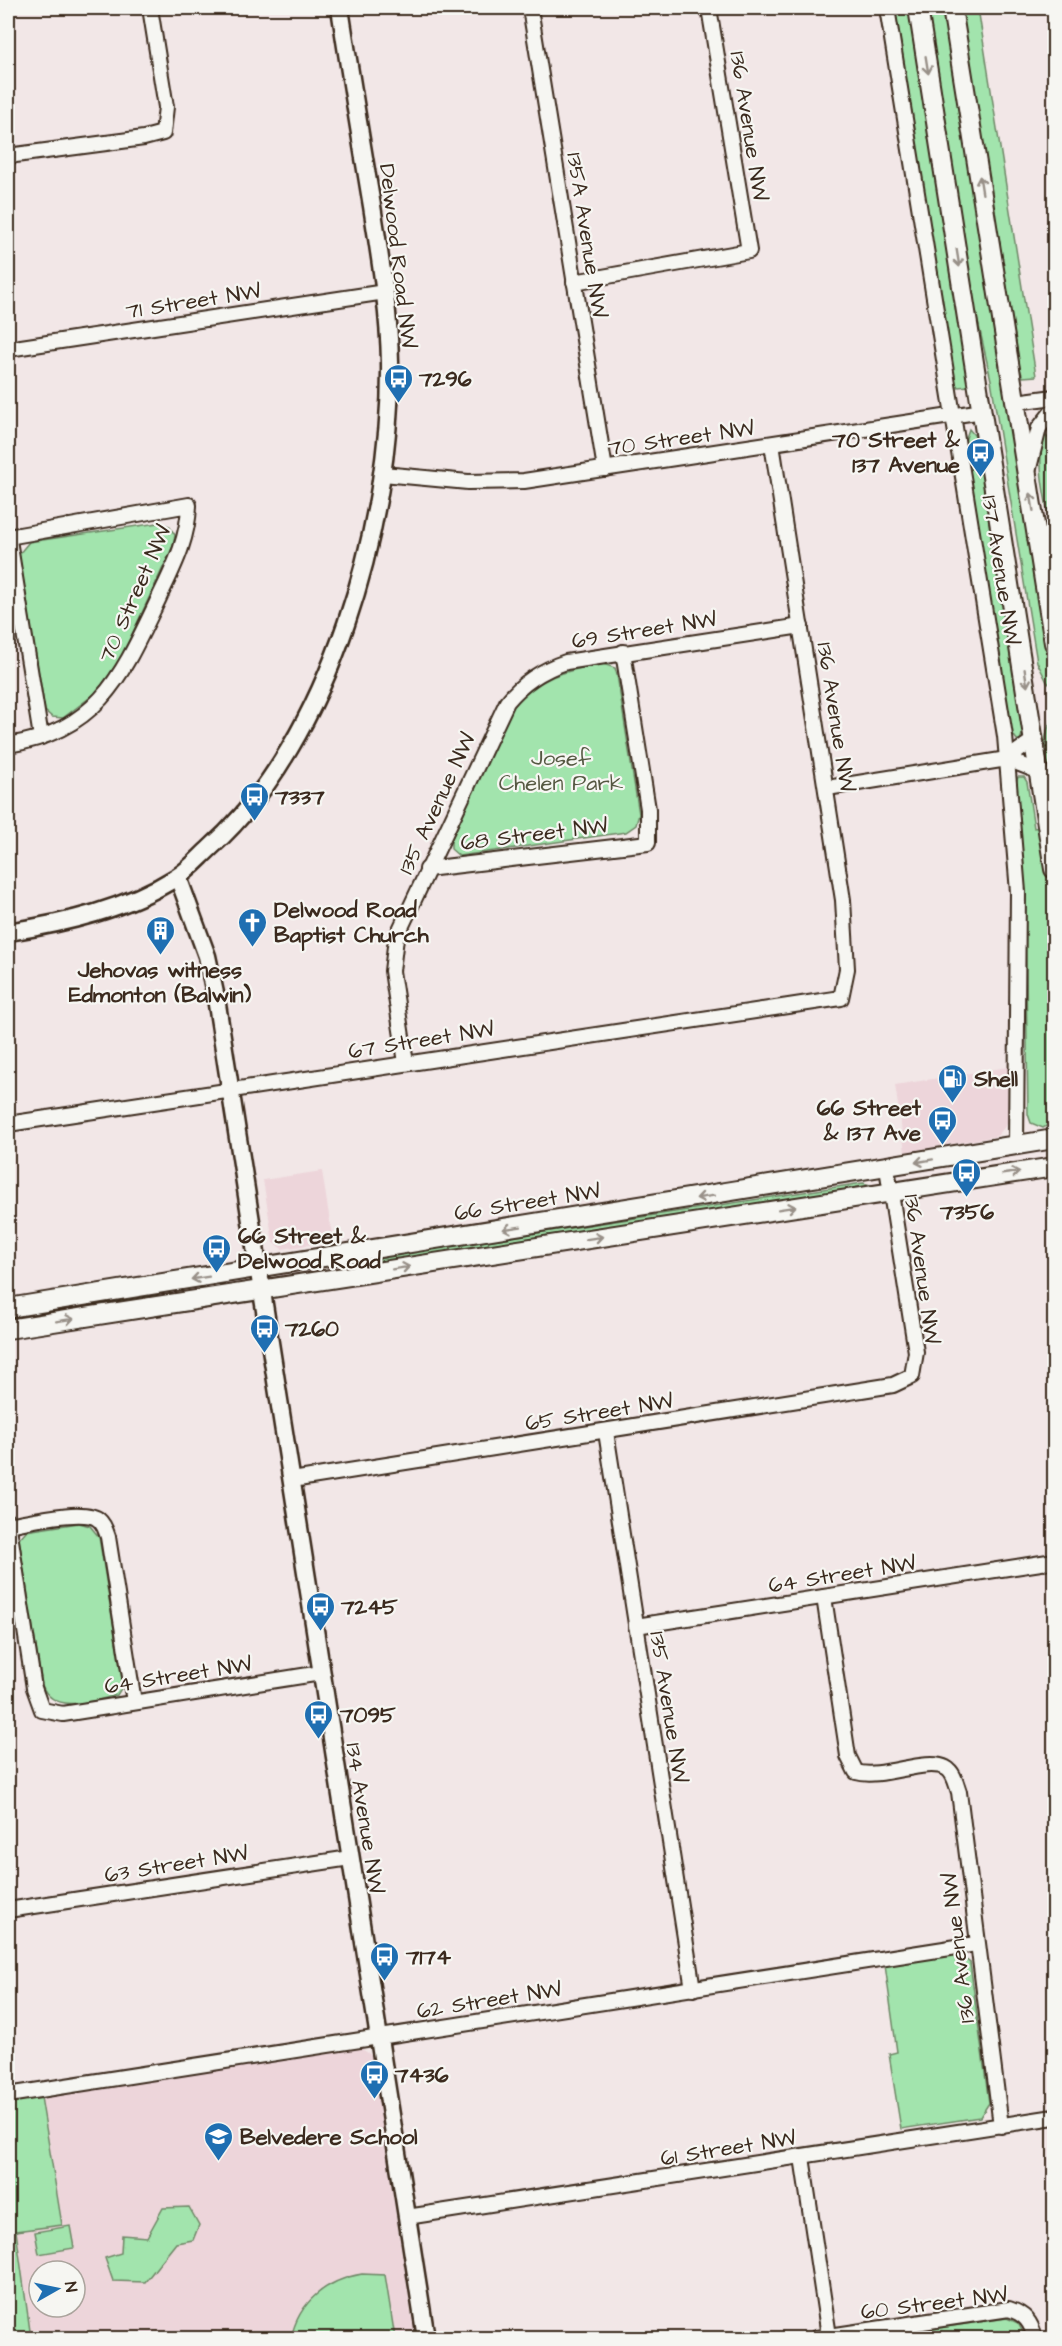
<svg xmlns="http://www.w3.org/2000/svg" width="1062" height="2346" viewBox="0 0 1062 2346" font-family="'Architects Daughter',sans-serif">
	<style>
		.built { fill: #edd5da; fill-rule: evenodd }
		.green { fill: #a2e4ad; stroke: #6e8766; stroke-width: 1.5 }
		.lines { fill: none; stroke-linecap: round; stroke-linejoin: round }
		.minor-casing { stroke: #3b2a1e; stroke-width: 18 }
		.tertiary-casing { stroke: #3b2a1e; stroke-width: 21 }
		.secondary-casing { stroke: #3b2a1e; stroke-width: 22 }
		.minor { stroke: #f6f6f2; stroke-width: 14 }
		.tertiary { stroke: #f6f6f2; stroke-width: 16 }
		.secondary { stroke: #f6f6f2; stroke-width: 18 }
		.oneway { stroke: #989088 }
		.labels { text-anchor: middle; stroke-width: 4.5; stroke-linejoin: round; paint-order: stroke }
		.street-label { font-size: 22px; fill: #3b2a1e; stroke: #f6f6f2 }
		.poi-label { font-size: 22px; font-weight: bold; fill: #3b2a1e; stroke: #f6f6f2; text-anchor: start }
		.park-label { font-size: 22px; fill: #555842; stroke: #f6f6f2 }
	</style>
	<rect width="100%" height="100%" fill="#f2e7e7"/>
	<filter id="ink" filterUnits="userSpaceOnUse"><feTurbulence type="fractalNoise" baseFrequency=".0167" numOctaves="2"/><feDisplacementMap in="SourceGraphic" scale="12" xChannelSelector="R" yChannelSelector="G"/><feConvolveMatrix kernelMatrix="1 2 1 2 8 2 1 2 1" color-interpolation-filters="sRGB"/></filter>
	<g filter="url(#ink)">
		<g class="built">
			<path d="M1008,1067v56l-11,13 -92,16 -10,-67z"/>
			<path d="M322,1171l11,70 -51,8 -9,-7 -10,-62z"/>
			<path d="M359,2047l12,8 44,283h-384l-15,-107 46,-7 -21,-127zM39,2271h36v36h-36z"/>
		</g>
		<g class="green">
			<path d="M895,8h14l60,378 -11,1 -3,-4z"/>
			<path d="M926,8h18l106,655 2,17 -4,4 -11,-22 -46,-282 -17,-76z"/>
			<path d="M961,8h17l58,368 -13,1 -3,-8z"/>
			<path d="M969,429l10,12 45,288 -4,11h-3l-5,-7 -47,-292z"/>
			<path d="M1044,434l10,10v86l-3,-3c-6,-29 -15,-63 -7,-93z"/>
			<path d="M158,523l11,3 6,9 -2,11 -52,112 -24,34 -34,26 -11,-1 -7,-6 -26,-157 10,-12z"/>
			<path d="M603,664l12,4 2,7 22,139 -3,11 -10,7 -167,24 -8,-7v-9l61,-132c29,-32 50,-37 91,-44z"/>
			<path d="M1054,716v93c-4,-27 -18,-69 0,-93z"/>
			<path d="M1018,777h6l3,5 7,46 7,-1 13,87v208l-11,6 -12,-5 -3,-9 -3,-215 -9,-116z"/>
			<path d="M863,1183l11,3 -523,82v-2l44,-11z"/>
			<path d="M162,1291v2l-39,11 -77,12 -1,-3 42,-10z"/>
			<path d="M79,1523l11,3 9,11 24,148 -6,10c-24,6 -64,20 -75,-10l-23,-146 7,-8z"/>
			<path d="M959,1954l11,9 19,140 -9,14 -79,12 -12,-75 8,-2 -12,-87z"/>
			<path d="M41,2097l21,128 -46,6 15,107h-23v-235z"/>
			<path d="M189,2207l10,18 -6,15 -17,3 -31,39 -32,-1 -8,-23 16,-5 1,-18 25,2 16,-29z"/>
			<path d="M70,2226l4,22 -35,6 -4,-22z"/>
			<path d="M362,2274l23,1 10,63h-104c8,-36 35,-58 71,-64z"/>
			<path d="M1007,2318l11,5 8,15h-155z"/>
		</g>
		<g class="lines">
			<defs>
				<g id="minor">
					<path d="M530,8l75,461"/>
					<path d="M887,8l118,728 13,156 -2,253"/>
					<path d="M8,156l136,-18 19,-5 3,-26 -16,-99"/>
					<path d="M574,282l175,-31 -40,-243"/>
					<path d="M8,349l377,-57"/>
					<path d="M1016,402l38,-5"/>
					<path d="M1029,468l10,-40 15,-19"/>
					<path d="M383,474l85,8 56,-1 459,-70"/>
					<path d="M8,534l33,203"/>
					<path d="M8,745c91,-14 114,-70 150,-145 15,-32 30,-59 31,-95l-181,32"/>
					<path d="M1007,759l33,13"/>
					<path d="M827,788l180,-29 28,-20"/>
					<path d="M427,869l221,-26v-34l-25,-157"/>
					<path d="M406,1063l-14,-92 4,-33 111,-236c16,-20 35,-32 59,-40l235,-36"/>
					<path d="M8,1124l833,-126 6,-29 -4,-69 -71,-456"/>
					<path d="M606,1432l87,557"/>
					<path d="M292,1480l601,-95 19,-9 4,-24 -29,-184"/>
					<path d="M8,1521l26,167 8,22 21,4 258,-41"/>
					<path d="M8,1525c19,-3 77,-18 91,-5 5,4 7,11 9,17l26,165"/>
					<path d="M824,1597l24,159 8,16c26,8 70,-15 90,-4 8,4 10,16 13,24l42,334"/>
					<path d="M636,1626l418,-65"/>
					<path d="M8,1910l342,-52"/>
					<path d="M8,2095l968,-151"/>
					<path d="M802,2157l27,179"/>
					<path d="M407,2217l647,-100"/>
					<path d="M816,2338l193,-29c16,5 22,13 26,29"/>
				</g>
				<g id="tertiary">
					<path d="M178,877l29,79 9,42 210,1340"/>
					<path d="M8,932c58,-9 118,-23 169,-55 12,-7 23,-20 33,-29 121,-108 182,-328 180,-486 -1,-53 -10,-104 -18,-156 -11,-66 -22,-132 -32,-198"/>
				</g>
				<g id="secondary">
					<path d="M918,8l136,861"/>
					<path d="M952,8l102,635"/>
					<path d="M8,1308l1046,-169"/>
					<path d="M8,1329l1046,-162"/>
				</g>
			</defs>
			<use href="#minor" class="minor-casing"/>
			<use href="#tertiary" class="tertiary-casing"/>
			<use href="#secondary" class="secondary-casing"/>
			<use href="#minor" class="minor"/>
			<use href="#tertiary" class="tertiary"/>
			<use href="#secondary" class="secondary"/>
		</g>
		<defs><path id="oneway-shaft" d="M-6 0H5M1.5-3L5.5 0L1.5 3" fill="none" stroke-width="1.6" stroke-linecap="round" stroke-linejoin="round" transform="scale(1.5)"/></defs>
		<g class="oneway">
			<use href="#oneway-shaft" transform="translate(927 65) rotate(81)"/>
			<use href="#oneway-shaft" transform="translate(981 185) rotate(-99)"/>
			<use href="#oneway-shaft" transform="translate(958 258) rotate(81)"/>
			<use href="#oneway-shaft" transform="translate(1032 502) rotate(-99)"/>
			<use href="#oneway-shaft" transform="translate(1026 678) rotate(81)"/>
			<use href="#oneway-shaft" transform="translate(924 1161) rotate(170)"/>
			<use href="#oneway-shaft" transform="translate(1011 1173) rotate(-8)"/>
			<use href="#oneway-shaft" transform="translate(705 1197) rotate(171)"/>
			<use href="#oneway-shaft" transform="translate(787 1208) rotate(-9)"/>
			<use href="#oneway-shaft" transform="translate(512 1228) rotate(171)"/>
			<use href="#oneway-shaft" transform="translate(594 1238) rotate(-9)"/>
			<use href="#oneway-shaft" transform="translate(401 1268) rotate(-9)"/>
			<use href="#oneway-shaft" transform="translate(200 1278) rotate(171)"/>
			<use href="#oneway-shaft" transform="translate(65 1320) rotate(-9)"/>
		</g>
	</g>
	<defs>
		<symbol id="bus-pin" viewBox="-11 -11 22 30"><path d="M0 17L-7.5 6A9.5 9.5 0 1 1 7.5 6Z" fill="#1f6fb2" stroke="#f6f6f2"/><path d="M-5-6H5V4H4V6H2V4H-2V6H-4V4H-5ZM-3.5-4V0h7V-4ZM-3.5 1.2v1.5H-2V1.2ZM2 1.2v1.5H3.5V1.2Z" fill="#fff"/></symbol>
		<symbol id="church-pin" viewBox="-11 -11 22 30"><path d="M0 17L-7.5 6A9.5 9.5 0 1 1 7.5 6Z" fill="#1f6fb2" stroke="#f6f6f2"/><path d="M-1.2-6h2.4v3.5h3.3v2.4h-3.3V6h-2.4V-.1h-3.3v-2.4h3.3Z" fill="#fff"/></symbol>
		<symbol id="building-pin" viewBox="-11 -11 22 30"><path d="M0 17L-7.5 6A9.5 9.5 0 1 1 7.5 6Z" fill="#1f6fb2" stroke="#f6f6f2"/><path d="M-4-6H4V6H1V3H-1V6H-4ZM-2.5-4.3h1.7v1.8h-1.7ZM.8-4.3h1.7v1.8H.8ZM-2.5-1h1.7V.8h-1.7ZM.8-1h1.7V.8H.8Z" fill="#fff"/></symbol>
		<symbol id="fuel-pin" viewBox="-11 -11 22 30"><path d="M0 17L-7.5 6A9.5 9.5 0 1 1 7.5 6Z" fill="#1f6fb2" stroke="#f6f6f2"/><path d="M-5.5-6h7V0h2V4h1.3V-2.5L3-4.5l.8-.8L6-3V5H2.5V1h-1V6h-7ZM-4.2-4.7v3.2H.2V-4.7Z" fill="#fff"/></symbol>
		<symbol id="school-pin" viewBox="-11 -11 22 30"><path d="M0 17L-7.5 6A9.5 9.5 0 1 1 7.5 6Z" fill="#1f6fb2" stroke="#f6f6f2"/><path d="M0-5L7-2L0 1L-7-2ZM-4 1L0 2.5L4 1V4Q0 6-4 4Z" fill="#fff"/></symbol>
	</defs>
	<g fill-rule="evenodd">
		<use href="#bus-pin" x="382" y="362" width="33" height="45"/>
		<use href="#bus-pin" x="964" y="436" width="33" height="45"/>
		<use href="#bus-pin" x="238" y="780" width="33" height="45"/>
		<use href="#church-pin" x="236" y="906" width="33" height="45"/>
		<use href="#building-pin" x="144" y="914" width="33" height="45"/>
		<use href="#fuel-pin" x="936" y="1062" width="33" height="45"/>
		<use href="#bus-pin" x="926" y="1104" width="33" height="45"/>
		<use href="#bus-pin" x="950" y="1156" width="33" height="45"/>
		<use href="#bus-pin" x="200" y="1232" width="33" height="45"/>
		<use href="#bus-pin" x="248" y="1312" width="33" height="45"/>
		<use href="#bus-pin" x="304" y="1590" width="33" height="45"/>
		<use href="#bus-pin" x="302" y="1698" width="33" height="45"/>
		<use href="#bus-pin" x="368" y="1940" width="33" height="45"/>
		<use href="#bus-pin" x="358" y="2058" width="33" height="45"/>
		<use href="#school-pin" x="202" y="2120" width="33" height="45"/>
	</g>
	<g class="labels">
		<g class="street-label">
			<text transform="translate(750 126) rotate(81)" y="8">136 Avenue NW</text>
			<text transform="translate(588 235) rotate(81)" y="8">135A Avenue NW</text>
			<text transform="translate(399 256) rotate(83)" y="8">Delwood Road NW</text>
			<text transform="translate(193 300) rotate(-9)" y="8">71 Street NW</text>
			<text transform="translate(681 437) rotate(-8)" y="8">70 Street NW</text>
			<text transform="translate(1002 570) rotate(81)" y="8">137 Avenue NW</text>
			<text transform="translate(134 593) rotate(-66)" y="8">70 Street NW</text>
			<text transform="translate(644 629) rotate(-9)" y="8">69 Street NW</text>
			<text transform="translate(837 717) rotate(81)" y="8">136 Avenue NW</text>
			<text transform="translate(436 803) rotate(-65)" y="8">135 Avenue NW</text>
			<text transform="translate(534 833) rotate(-7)" y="8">68 Street NW</text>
			<text transform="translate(421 1039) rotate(-9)" y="8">67 Street NW</text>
			<text transform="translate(527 1201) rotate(-9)" y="8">66 Street NW</text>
			<text transform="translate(923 1269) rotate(82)" y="8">136 Avenue NW</text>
			<text transform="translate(599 1411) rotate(-9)" y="8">65 Street NW</text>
			<text transform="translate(842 1573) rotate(-9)" y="8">64 Street NW</text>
			<text transform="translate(178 1674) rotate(-9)" y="8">64 Street NW</text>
			<text transform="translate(670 1707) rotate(81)" y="8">135 Avenue NW</text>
			<text transform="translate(366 1818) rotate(81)" y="8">134 Avenue NW</text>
			<text transform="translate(176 1863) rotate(-9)" y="8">63 Street NW</text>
			<text transform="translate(957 1948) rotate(-97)" y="8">136 Avenue NW</text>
			<text transform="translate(489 1999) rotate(-9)" y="8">62 Street NW</text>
			<text transform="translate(728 2147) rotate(-9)" y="8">61 Street NW</text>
			<text transform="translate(934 2302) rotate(-7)" y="8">60 Street NW</text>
		</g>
		<g class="poi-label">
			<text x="419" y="386">7296</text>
			<text x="960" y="447" text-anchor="end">70 Street &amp;<tspan x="960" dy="25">137 Avenue</tspan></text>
			<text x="275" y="804">7337</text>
			<text x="274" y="917">Delwood Road<tspan x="274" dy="25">Baptist Church</tspan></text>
			<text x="160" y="977" text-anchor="middle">Jehovas witness<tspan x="160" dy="25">Edmonton (Balwin)</tspan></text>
			<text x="974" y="1086">Shell</text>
			<text x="921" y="1115" text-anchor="end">66 Street<tspan x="921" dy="25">&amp; 137 Ave</tspan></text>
			<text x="967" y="1219" text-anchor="middle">7356</text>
			<text x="238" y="1243">66 Street &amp;<tspan x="238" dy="25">Delwood Road</tspan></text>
			<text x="285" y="1336">7260</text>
			<text x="341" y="1614">7245</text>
			<text x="340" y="1722">7095</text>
			<text x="406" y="1964">7174</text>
			<text x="395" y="2082">7436</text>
			<text x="240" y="2144">Belvedere School</text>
		</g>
		<g class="park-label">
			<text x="561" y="765">Josef<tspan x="561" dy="25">Chelen Park</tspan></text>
		</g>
	</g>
	<rect width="1062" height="2346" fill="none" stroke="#f6f6f2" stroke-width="30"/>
	<rect x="15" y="15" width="1032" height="2316" fill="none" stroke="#3b2a1e" stroke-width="2" filter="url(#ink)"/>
	<g transform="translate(57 2289) rotate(81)"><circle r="28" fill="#f6f6f2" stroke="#aba49d" stroke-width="1.5"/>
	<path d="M0-4.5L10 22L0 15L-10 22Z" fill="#1f6fb2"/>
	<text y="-9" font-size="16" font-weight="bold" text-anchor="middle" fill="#3b2a1e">N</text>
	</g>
</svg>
